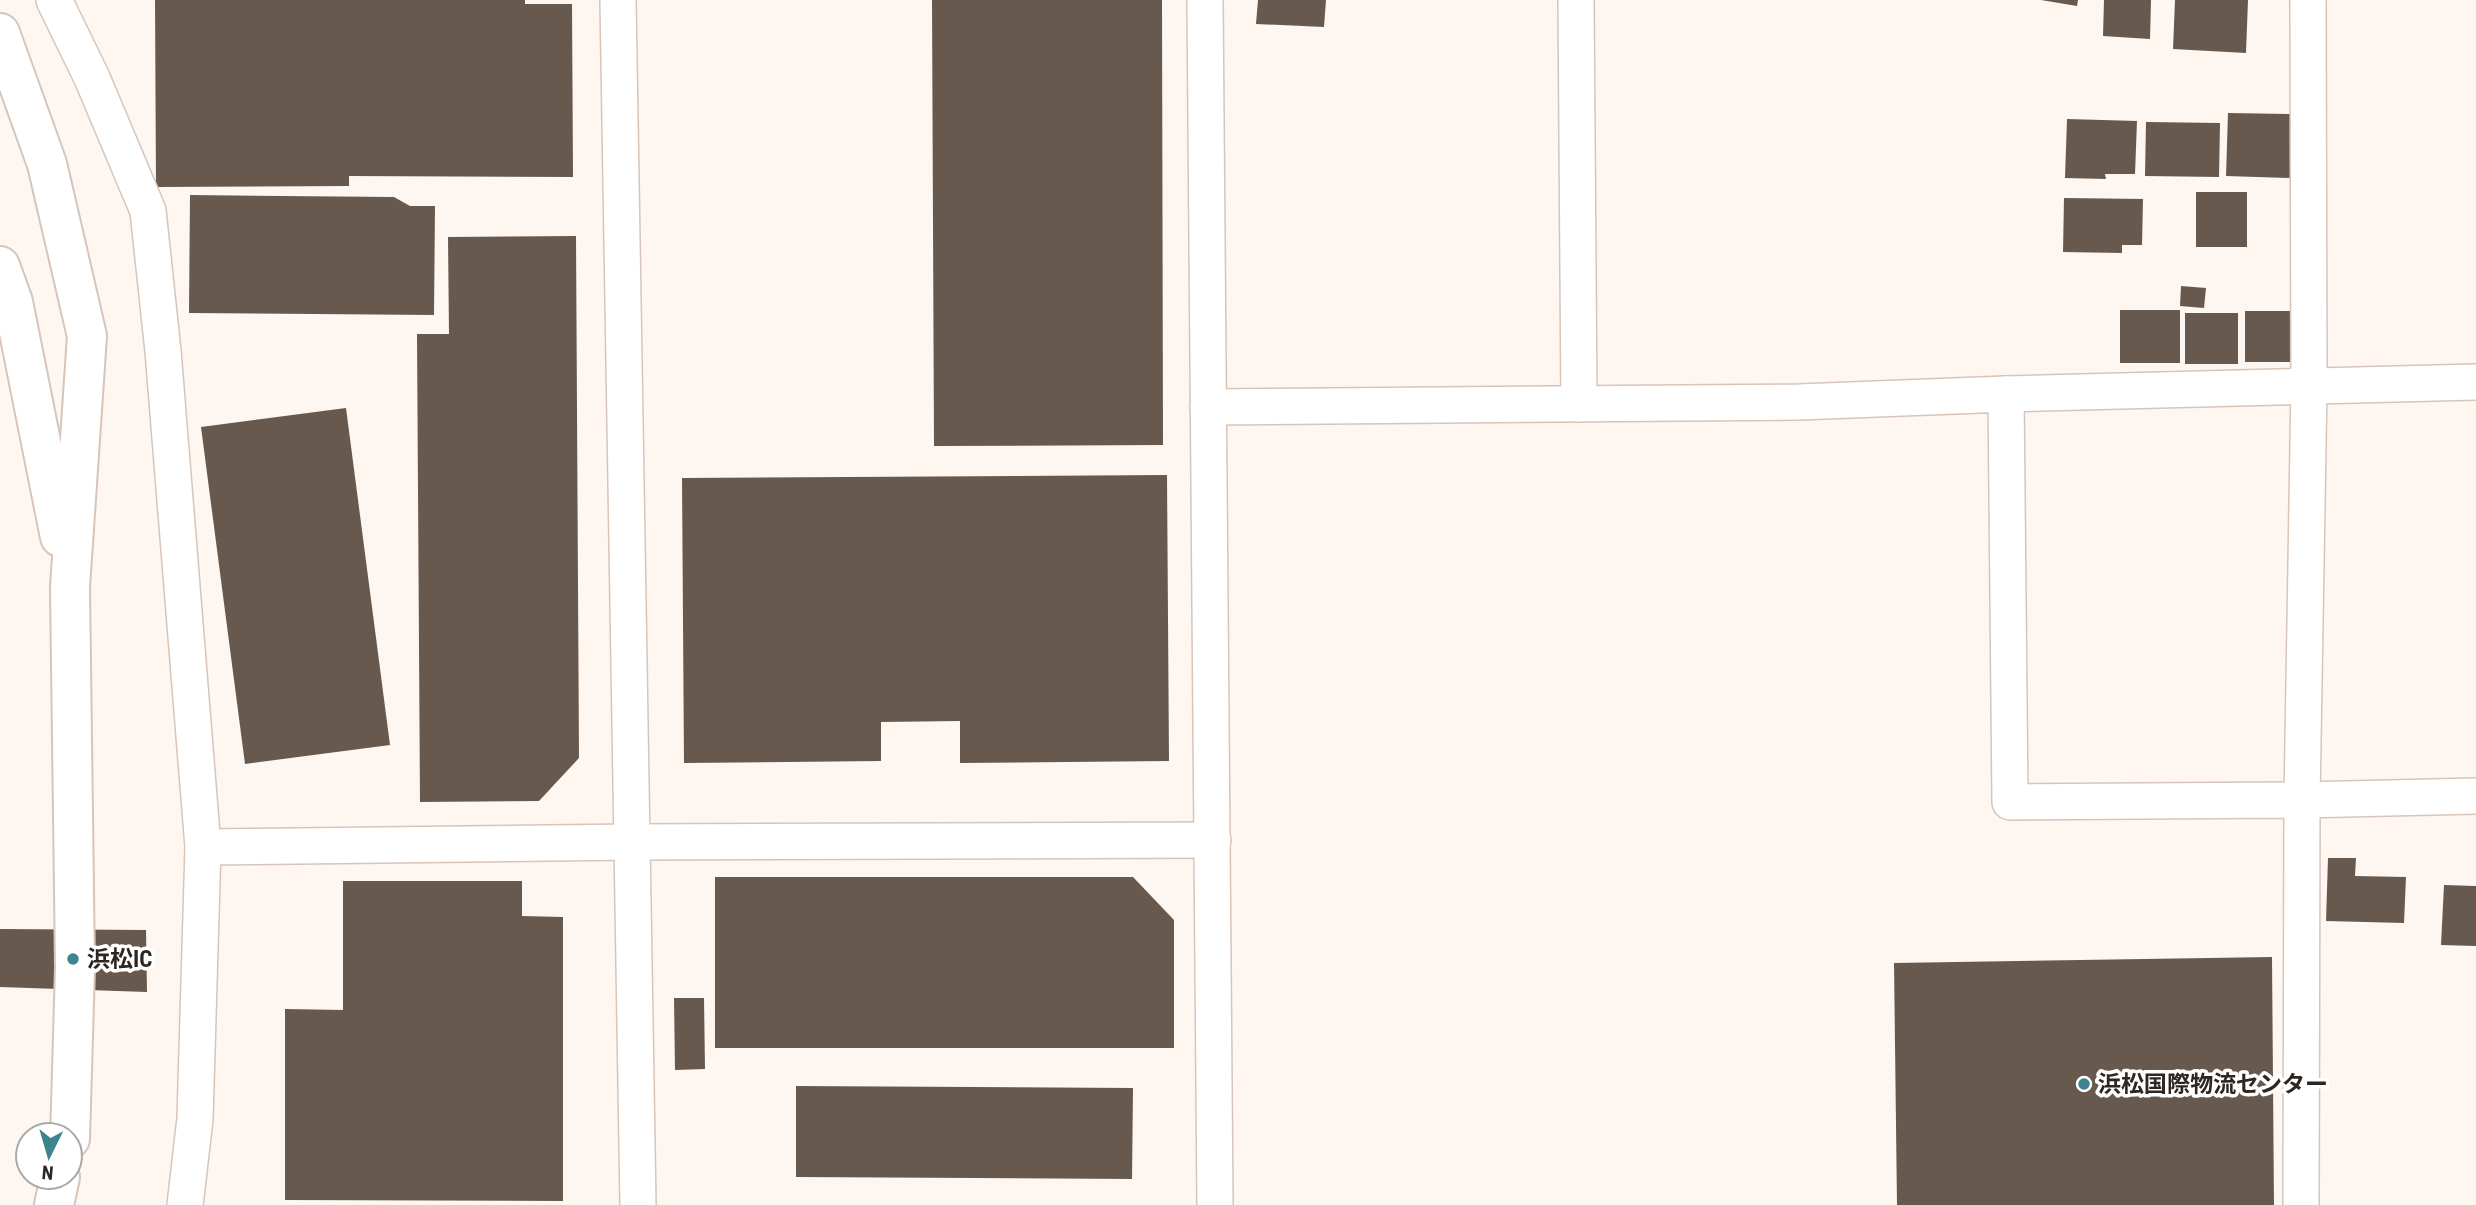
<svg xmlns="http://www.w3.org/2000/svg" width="2476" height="1205" viewBox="0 0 2476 1205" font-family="'Roboto Condensed','Noto Sans JP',sans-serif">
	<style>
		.building { fill: #68594e }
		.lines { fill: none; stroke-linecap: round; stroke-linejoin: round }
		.minor-casing { stroke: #d7c5b9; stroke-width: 38 }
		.motorway-casing { stroke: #d7c5b9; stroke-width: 42 }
		.minor { stroke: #fff; stroke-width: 35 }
		.motorway { stroke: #fff; stroke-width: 38 }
		.poi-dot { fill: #3d848d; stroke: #fff; stroke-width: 2.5 }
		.labels { text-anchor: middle; stroke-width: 7; stroke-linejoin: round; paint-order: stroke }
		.poi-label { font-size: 23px; font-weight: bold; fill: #2d2621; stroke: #fff; text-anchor: start }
	</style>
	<rect width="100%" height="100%" fill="#fdf6f1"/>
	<g class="building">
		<path d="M155,0h370v4h47l1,173 -224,-1v10l-193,1z"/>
		<path d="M932,0h230l1,445 -229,1z"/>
		<path d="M1258,0h68l-2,27 -68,-3z"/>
		<path d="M2041,0h37l-1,6z"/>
		<path d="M2104,0h47l-1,39 -47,-3z"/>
		<path d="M2175,0h73l-2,53 -73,-4z"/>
		<path d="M2228,113l66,1 -2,64 -66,-2z"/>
		<path d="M2067,119l70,2 -2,53h-30l1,5 -41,-1z"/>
		<path d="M2146,122l74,1 -1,54 -74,-1z"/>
		<rect x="2196" y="192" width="51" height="55"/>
		<path d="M190,195l204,2 16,9h25l-1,109 -245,-2z"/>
		<path d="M2064,198l79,1 -1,46h-20v8l-59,-1z"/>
		<path d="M576,236l3,522 -40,43 -119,1 -3,-468h32l-1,-97z"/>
		<path d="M2181,286l25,2 -2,20 -24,-2z"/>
		<rect x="2120" y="310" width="60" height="53"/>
		<rect x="2245" y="311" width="51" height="51"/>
		<rect x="2185" y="313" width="53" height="51"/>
		<path d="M346,408l44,337 -145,19 -44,-337z"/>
		<path d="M1167,475l2,286 -209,2v-42l-79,1v39l-197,2 -2,-285z"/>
		<path d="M2328,858h28l-1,18 51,1 -2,46 -78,-2z"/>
		<path d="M715,877h418l41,43v128h-459z"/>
		<path d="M343,881h179v35l41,1v284l-278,-1v-191l58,1z"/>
		<path d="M2444,885l32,1v60l-35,-1z"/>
		<path d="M0,929l146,1 1,62 -147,-5z"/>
		<path d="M2272,957l2,248h-377l-3,-242z"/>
		<path d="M674,998h30l1,71 -30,1z"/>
		<path d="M796,1086l337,2 -1,91 -336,-2z"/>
	</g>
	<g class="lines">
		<defs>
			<g id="minor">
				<path d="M54,0l38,78 56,133 15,140 40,496 -8,272 -10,86"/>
				<path d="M618,0l20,1205"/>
				<path d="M1205,0l10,1205"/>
				<path d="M1576,0l3,404"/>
				<path d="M2308,0l1,385 -7,415 174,-4"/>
				<path d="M2006,394l470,-12"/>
				<path d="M1208,407l591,-5 207,-8 4,408 292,-2 -1,405"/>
				<path d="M203,847l429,-5 581,-2"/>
			</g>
			<g id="motorway">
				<path d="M0,33l47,131 40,172 -17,251 5,380 -5,172"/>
				<path d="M0,266l13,36 47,235"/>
				<path d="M54,1205l6,-28"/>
			</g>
		</defs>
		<use href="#minor" class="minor-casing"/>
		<use href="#motorway" class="motorway-casing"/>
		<use href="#minor" class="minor"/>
		<use href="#motorway" class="motorway"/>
	</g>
	<g class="poi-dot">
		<circle cx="73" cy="959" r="7"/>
		<circle cx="2084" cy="1084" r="7"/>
	</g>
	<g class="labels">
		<g class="poi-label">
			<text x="87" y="967">浜松IC</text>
			<text x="2098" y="1092">浜松国際物流センター</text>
		</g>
	</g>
	<g transform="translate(49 1156) rotate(185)"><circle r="33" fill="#ffffff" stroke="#aba8a6" stroke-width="2"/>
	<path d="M0-5L12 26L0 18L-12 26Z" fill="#3d848d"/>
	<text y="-10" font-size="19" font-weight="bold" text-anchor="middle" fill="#2d2621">N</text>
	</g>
</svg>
